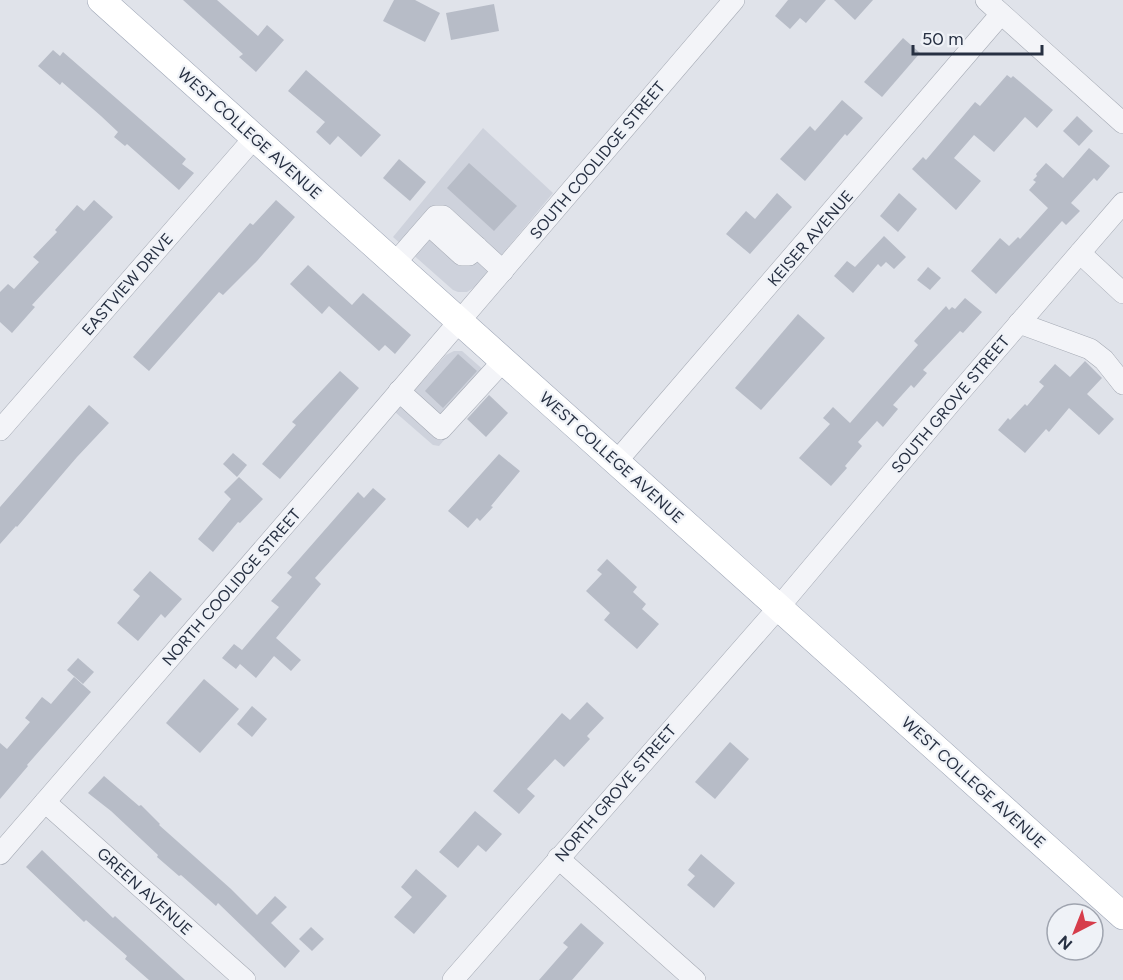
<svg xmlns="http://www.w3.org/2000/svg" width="1123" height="980" viewBox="0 0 1123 980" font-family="Figtree,sans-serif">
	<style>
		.built { fill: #ced2dc }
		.building { fill: #b7bcc7 }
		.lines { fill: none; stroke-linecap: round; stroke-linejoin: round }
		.minor-casing { stroke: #a5aab4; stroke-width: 22 }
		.major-casing { stroke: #9ea6b6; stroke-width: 28 }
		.minor { stroke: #f3f4f8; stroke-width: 21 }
		.major { stroke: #fff; stroke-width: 27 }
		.labels { text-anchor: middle; stroke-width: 4.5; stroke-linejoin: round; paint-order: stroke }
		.street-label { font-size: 16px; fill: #273042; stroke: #eff2f7 }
	</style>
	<rect width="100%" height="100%" fill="#e0e3ea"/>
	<g class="built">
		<path d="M483,128l70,65 -78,94 -8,5h-9l-5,-2 -60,-53z"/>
		<path d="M454,351h8l33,29 -56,66 -6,-1 -38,-33 51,-57z"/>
	</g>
	<g class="building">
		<path d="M183,0h34l41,36 9,-11 17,15 -28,32 -17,-15 4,-3z"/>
		<path d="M394,0h21l25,13 -15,29 -42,-21z"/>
		<path d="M788,0h38l-20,23 -6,-5 -10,11 -15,-13z"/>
		<path d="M834,0h39l-18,20z"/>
		<path d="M494,4l5,27 -48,9 -5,-27z"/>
		<path d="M903,38l17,15 -38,44 -18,-15z"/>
		<path d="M53,50l7,6 3,-4 123,107 -4,5 12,9 -15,17 -52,-46 -2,2 -11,-9 4,-5 -17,-16 -39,-34 -2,3 -22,-19z"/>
		<path d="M306,70l75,65 -20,22 -23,-21 -8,9 -14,-13 9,-10 -37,-31z"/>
		<path d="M1007,75l4,3 2,-2 40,34 -16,18 -12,-11 -31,35 -20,-17 -20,23 27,23 -25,29 -44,-41 11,-12 3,3 49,-58 5,4z"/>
		<path d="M842,100l21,18 -16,18 -2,-2 -40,47 -25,-22 30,-33 5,5z"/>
		<path d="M1077,116l16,15 -14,15 -16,-15z"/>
		<path d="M1089,148l21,18 -13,15 -3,-3 -23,25 9,8 -14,14 -4,-4 -66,73 -25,-23 29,-33 9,8 9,-9 2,2 28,-31 -19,-18 7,-8 -3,-2 4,-4 -1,-2 10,-11 17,15z"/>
		<path d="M399,159l27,23 -16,19 -27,-23z"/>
		<path d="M469,163l48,43 -23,25 -47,-43z"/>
		<path d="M777,193l15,14 -42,47 -24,-20 20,-23 9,8z"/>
		<path d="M899,193l18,16 -19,23 -18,-16z"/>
		<path d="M94,200l19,17 -81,88 3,2 -23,26 -12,-11v-30l8,-8 6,5 25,-27 -6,-5 24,-25 -2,-2 22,-25 7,6z"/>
		<path d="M276,200l19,17 -38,44 -34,34 -4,-3 -70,79 -16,-14 117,-134 3,2z"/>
		<path d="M884,236l22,21 -12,12 -8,-7 -5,5 -3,-3 -25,29 -19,-17 13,-15 8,6z"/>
		<path d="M308,265l44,40 11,-12 48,42 -16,19 -10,-9 -6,6 -50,-45 -7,8 -32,-30z"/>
		<path d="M928,267l13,11 -11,12 -13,-10z"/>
		<path d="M965,298l17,14 -19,21 -3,-2 -37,39 4,3 -13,15 -3,-3 -18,20 5,4 -15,18 -6,-6 -19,21 4,4 -17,20 2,2 -16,18 -32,-28 31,-34 -7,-6 10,-11 17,16 68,-78 -4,-4 32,-35 3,4 3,-3 3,2z"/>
		<path d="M798,314l27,24 -64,72 -26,-22z"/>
		<path d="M458,354l19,17 -34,37 -18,-17z"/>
		<path d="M1085,361l17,17 -15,16 27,25 -15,16 -30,-27 -20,24 -3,-3 -21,24 -27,-23 10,-12 2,2 15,-16 2,2 17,-20 -5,-4 16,-18 15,13z"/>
		<path d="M340,371l19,17 -79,91 -18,-15 34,-39 -4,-3z"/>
		<path d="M489,395l19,18 -22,24 -19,-18z"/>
		<path d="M89,405l20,18 -32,34 -60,70 -1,-1 -16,18v-37z"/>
		<path d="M233,453l14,12 -10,12 -14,-13z"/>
		<path d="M499,454l21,17 -29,35 2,1 -13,14 -3,-3 -9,10 -20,-17z"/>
		<path d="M239,477l24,22 -23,24 -2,-1 -25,30 -15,-13 33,-40 -7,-7z"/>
		<path d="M373,488l13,11 -71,79 6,6 -45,54 25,22 -10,11 -17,-15 -18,22 -16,-14 -4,5 -14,-11 12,-14 8,6 37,-43 -8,-6 21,-24 -5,-4 71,-81 6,6z"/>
		<path d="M607,559l30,28 -4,5 13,12 -4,5 17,15 -22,25 -33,-29 6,-7 -24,-22 16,-17 -5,-4z"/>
		<path d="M150,571l32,28 -17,19 -4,-4 -23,27 -21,-18 23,-27 -7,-6z"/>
		<path d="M78,658l16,14 -11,12 -16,-14z"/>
		<path d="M74,677l17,15 -64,73 1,1 -28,33v-56l7,6 23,-27 -5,-4 17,-21 9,7z"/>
		<path d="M204,679l35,30 -39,44 -34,-30z"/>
		<path d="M587,702l17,16 -17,18 3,3 -26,28 -9,-8 -28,30 8,7 -16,18 -26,-23 69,-78 8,7z"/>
		<path d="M252,706l15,13 -15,18 -15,-13z"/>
		<path d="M730,742l19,17 -34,40 -20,-17z"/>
		<path d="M104,776l35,30 2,-1 19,19 -1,1 72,64 26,26 18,-19 12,11 -16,16 29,28 -15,17 -67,-65 -2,3 -35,-31 -2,1 -22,-19 1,-2 -47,-44 -23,-18z"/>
		<path d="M475,811l27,23 -16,18 -8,-7 -20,23 -19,-16z"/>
		<path d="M42,850l71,68 2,-2 70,64h-36l-24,-21 2,-3 -41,-36 -2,2 -58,-55z"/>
		<path d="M701,854l34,29 -21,25 -27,-23 8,-9 -7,-6z"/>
		<path d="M416,869l31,27 -33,38 -20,-17 18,-20 -11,-10z"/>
		<path d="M581,923l23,20 -32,37h-33l29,-33 -5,-4z"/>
		<path d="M311,927l13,12 -12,12 -13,-12z"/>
	</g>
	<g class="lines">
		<defs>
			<g id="minor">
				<path d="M986,0l137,123"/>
				<path d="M429,225l33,30h7l8,-8"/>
				<path d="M1080,253l43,40"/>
				<path d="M395,263l41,-47h7l60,55"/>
				<path d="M1019,323l71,26 14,11 19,24"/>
				<path d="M399,391l42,38 63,-69"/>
				<path d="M0,430l255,-293"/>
				<path d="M617,461l384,-447"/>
				<path d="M45,802l200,178"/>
				<path d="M0,854l345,-399 389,-455"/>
				<path d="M558,858l137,122"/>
				<path d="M453,980l326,-373 174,-207 170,-197"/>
			</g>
			<path id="major" d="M101,0l1022,916"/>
		</defs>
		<use href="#minor" class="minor-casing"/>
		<use href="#major" class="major-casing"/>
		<use href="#minor" class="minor"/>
		<use href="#major" class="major"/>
	</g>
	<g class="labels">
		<g class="street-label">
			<text transform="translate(250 133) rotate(42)" y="6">WEST COLLEGE AVENUE</text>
			<text transform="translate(597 160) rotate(-50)" y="6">SOUTH COOLIDGE STREET</text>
			<text transform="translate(810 238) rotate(-49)" y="6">KEISER AVENUE</text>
			<text transform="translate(127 284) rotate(-49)" y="6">EASTVIEW DRIVE</text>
			<text transform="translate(950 404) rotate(-50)" y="6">SOUTH GROVE STREET</text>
			<text transform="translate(612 457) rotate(42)" y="6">WEST COLLEGE AVENUE</text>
			<text transform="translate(231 587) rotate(-49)" y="6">NORTH COOLIDGE STREET</text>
			<text transform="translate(974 782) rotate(42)" y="6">WEST COLLEGE AVENUE</text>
			<text transform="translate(615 793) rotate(-49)" y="6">NORTH GROVE STREET</text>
			<text transform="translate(145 891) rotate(42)" y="6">GREEN AVENUE</text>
		</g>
	</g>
	<g transform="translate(1075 932) rotate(222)"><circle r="28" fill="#eff2f7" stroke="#9fa4af" stroke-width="1.5"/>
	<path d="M0-4.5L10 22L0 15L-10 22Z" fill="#d63d4b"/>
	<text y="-9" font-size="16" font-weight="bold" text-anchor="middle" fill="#273042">N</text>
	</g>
	<path d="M913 45v9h129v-9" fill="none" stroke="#273042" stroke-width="3"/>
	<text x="922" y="45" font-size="18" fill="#273042" stroke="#eff2f7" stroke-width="4.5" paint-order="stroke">50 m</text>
</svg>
